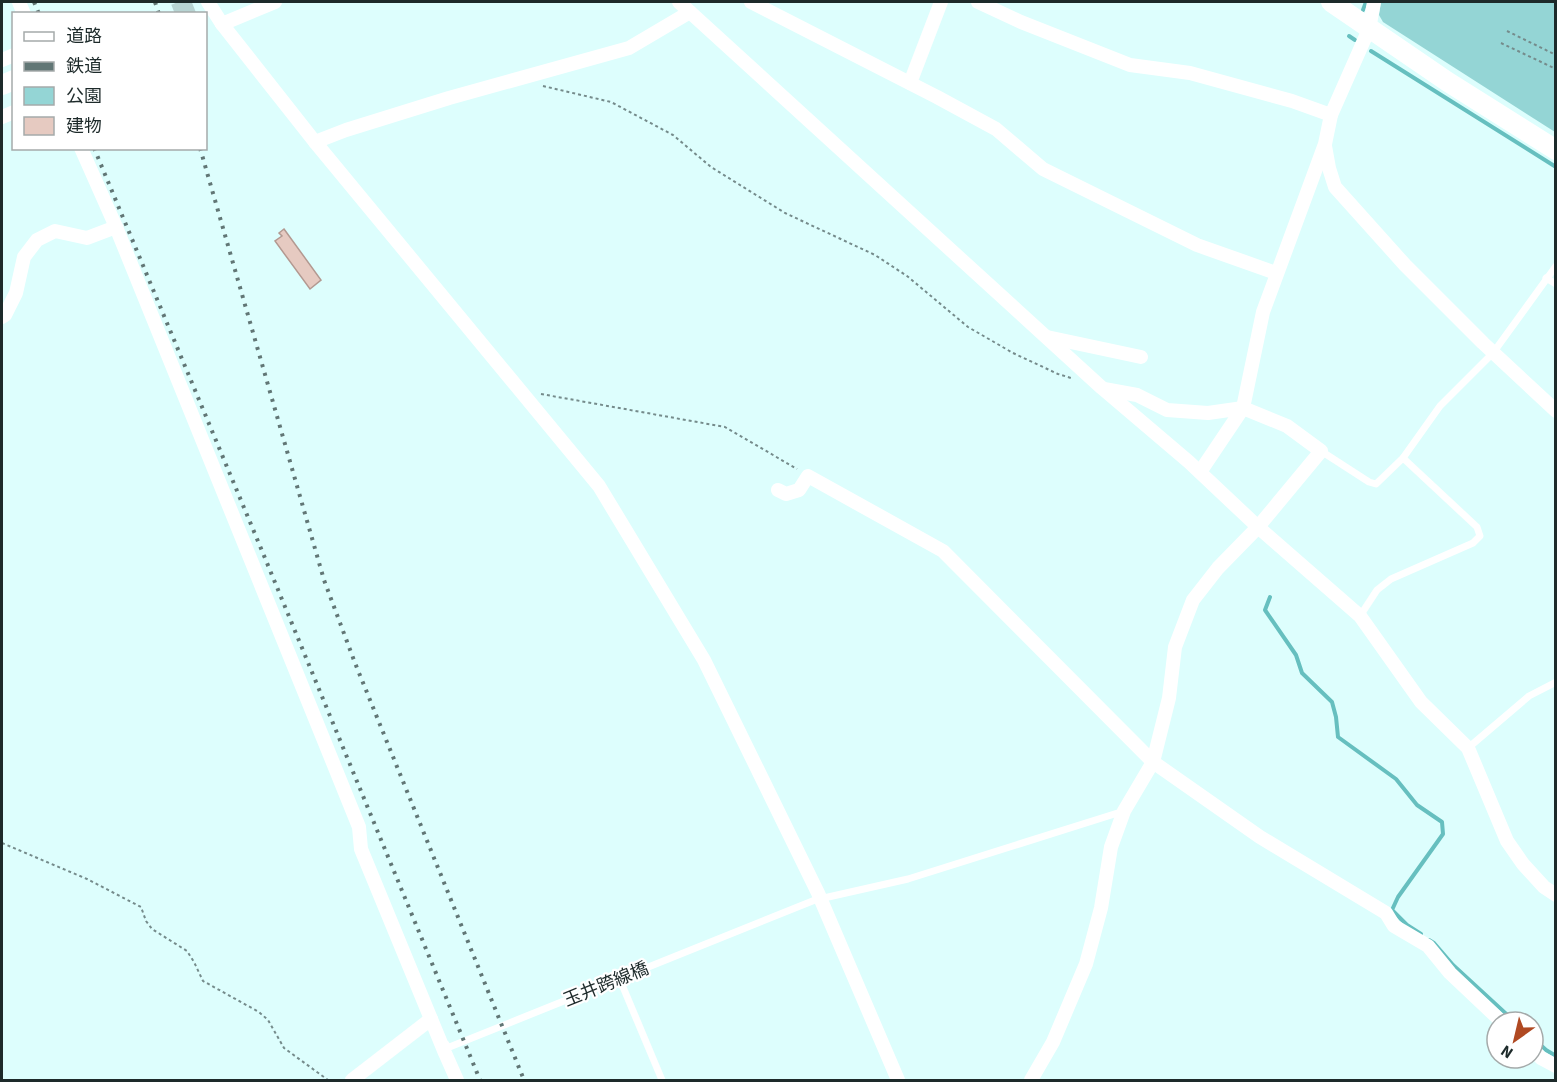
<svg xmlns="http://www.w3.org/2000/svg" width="1557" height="1082" viewBox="0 0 1557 1082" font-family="'Source Sans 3','Noto Sans JP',sans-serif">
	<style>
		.green { fill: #94d5d5 }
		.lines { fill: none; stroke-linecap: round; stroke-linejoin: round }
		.stream { stroke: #66bfbf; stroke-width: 4 }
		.building { fill: #e6cac1; stroke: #b39991; stroke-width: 1.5 }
		.secondary-tunnel { stroke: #b7d4d3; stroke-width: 20; stroke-dasharray: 20 10; stroke-linecap: butt }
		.path { stroke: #758b8b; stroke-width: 2; stroke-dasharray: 3 3; stroke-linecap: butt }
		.lane { stroke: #fff; stroke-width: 7 }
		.street { stroke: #fff; stroke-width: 14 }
		.secondary { stroke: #fff; stroke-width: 20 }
		.rail { stroke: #617675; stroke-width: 4; stroke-dasharray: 3 6; stroke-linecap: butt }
		.labels { text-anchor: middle; stroke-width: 4.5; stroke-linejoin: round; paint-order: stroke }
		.street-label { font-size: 18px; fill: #1d2a2a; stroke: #fff }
	</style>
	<rect width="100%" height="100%" fill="#ddfefd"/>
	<path class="green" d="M1381,2h174v130l-172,-110 -4,-7z"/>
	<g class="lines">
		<g class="stream">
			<path d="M1363,10l3,-8"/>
			<path d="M1349,36l6,4"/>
			<path d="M1371,51l185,116"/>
			<path d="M1270,597l-5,13 31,45 6,18 30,29 4,15 2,20 58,42 21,26 25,17 1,12 -45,63 -6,13 15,15 14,9"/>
			<path d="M1429,940l5,3 19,22 62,57"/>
			<path d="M1533,1038l13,12 10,6"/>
		</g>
	</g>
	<path class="building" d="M284,229l37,51 -11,9 -35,-48 7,-5 -3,-3z"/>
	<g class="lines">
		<path class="secondary-tunnel" d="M175,14l30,-12"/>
		<g class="path">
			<path d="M1507,31l49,24"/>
			<path d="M1501,43l55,26"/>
			<path d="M543,86l68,16 62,33 38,32 74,46 90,42 32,21 61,51 45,26 45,21 13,4"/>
			<path d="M541,394l184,33 72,42"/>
			<path d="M2,843l85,36 54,28 5,14 6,8 35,22 7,11 9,19 56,31 9,8 16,28 44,32"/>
		</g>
		<g class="lane">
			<path d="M1546,278l10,6"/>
			<path d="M1321,451l48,31 7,2 27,-26 74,69 3,9 -7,7 -82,36 -14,11 -17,26"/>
			<path d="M1403,458l37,-52 53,-53 63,-87"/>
			<path d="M1468,748l61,-52 27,-14"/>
			<path d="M623,987l39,93"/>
			<path d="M446,1044l1,4 368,-148 93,-21 216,-68"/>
		</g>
		<g class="street">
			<path d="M19,2l5,12"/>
			<path d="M208,2l14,22 93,118 284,344 105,174 114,233 80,187"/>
			<path d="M679,2l423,386 87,74 69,65 102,89 61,86 47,46 39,93 16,23 21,23 12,8"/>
			<path d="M751,2l186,95 59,32 47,40 154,76 79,28"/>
			<path d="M978,2l43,20 109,43 60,8 102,28 39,14"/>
			<path d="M222,24l53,-22"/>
			<path d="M2,60l12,-5"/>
			<path d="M910,83l31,-81"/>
			<path d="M2,117l12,-5"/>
			<path d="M315,142l31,-12 103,-32 180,-50 61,-36"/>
			<path d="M1325,146l4,22 6,19 70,78 78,78 73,68"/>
			<path d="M81,148l35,79 243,600 2,22 84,204 12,27"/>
			<path d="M2,317l3,-2 11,-22 8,-36 13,-17 18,-9 32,7 29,-11"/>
			<path d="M1047,337l94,20"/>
			<path d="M1200,472l43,-64 20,-96 62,-168 6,-29 38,-86 5,-27"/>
			<path d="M778,490l8,4 13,-4 9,-14 135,75 210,211 107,75 126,76 8,13 34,20 22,27 52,49"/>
			<path d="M1533,1050l8,8 15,8"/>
			<path d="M352,1080l79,-61"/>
			<path d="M1031,1080l22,-38 33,-78 15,-56 10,-61 13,-36 29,-49 16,-64 6,-51 18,-47 25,-32 40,-41 63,-76 -34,-25 -44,-18 -35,5 -41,-3 -30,-15 -33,-6"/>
		</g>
		<g class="secondary">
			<path d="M1331,2l117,80 108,68"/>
			<path d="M2,85l12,-5"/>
		</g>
		<g class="rail">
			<path d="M34,2l5,12"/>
			<path d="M155,2l4,12"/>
			<path d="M94,148l166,398 220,534"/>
			<path d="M200,148l124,432 31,83 169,417"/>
		</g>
	</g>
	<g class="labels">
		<g class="street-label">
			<text transform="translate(606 984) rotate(-22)" y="6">玉井跨線橋</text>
		</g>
	</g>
	<rect width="1557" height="1082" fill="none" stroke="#1d2a2a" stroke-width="6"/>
	<rect x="12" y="12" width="195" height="138" fill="#ffffff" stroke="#a5aaaa" stroke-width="1.5"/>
	<rect x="24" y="32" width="30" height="9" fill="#ffffff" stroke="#a5aaaa" stroke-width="1.5"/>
	<text x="66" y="42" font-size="18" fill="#1d2a2a">道路</text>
	<rect x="24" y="62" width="30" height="9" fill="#617675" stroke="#a5aaaa" stroke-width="1.5"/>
	<text x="66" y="72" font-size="18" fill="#1d2a2a">鉄道</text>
	<rect x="24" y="87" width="30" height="18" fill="#94d5d5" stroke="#a5aaaa" stroke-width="1.5"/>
	<text x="66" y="102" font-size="18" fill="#1d2a2a">公園</text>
	<rect x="24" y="117" width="30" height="18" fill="#e6cac1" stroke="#a5aaaa" stroke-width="1.5"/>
	<text x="66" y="132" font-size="18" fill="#1d2a2a">建物</text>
	<g transform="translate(1515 1040) rotate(214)"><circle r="28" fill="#ffffff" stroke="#a5aaaa" stroke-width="1.5"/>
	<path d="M0-4.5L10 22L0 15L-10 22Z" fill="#b04922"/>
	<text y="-9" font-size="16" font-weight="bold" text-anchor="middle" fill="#1d2a2a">N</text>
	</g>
</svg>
